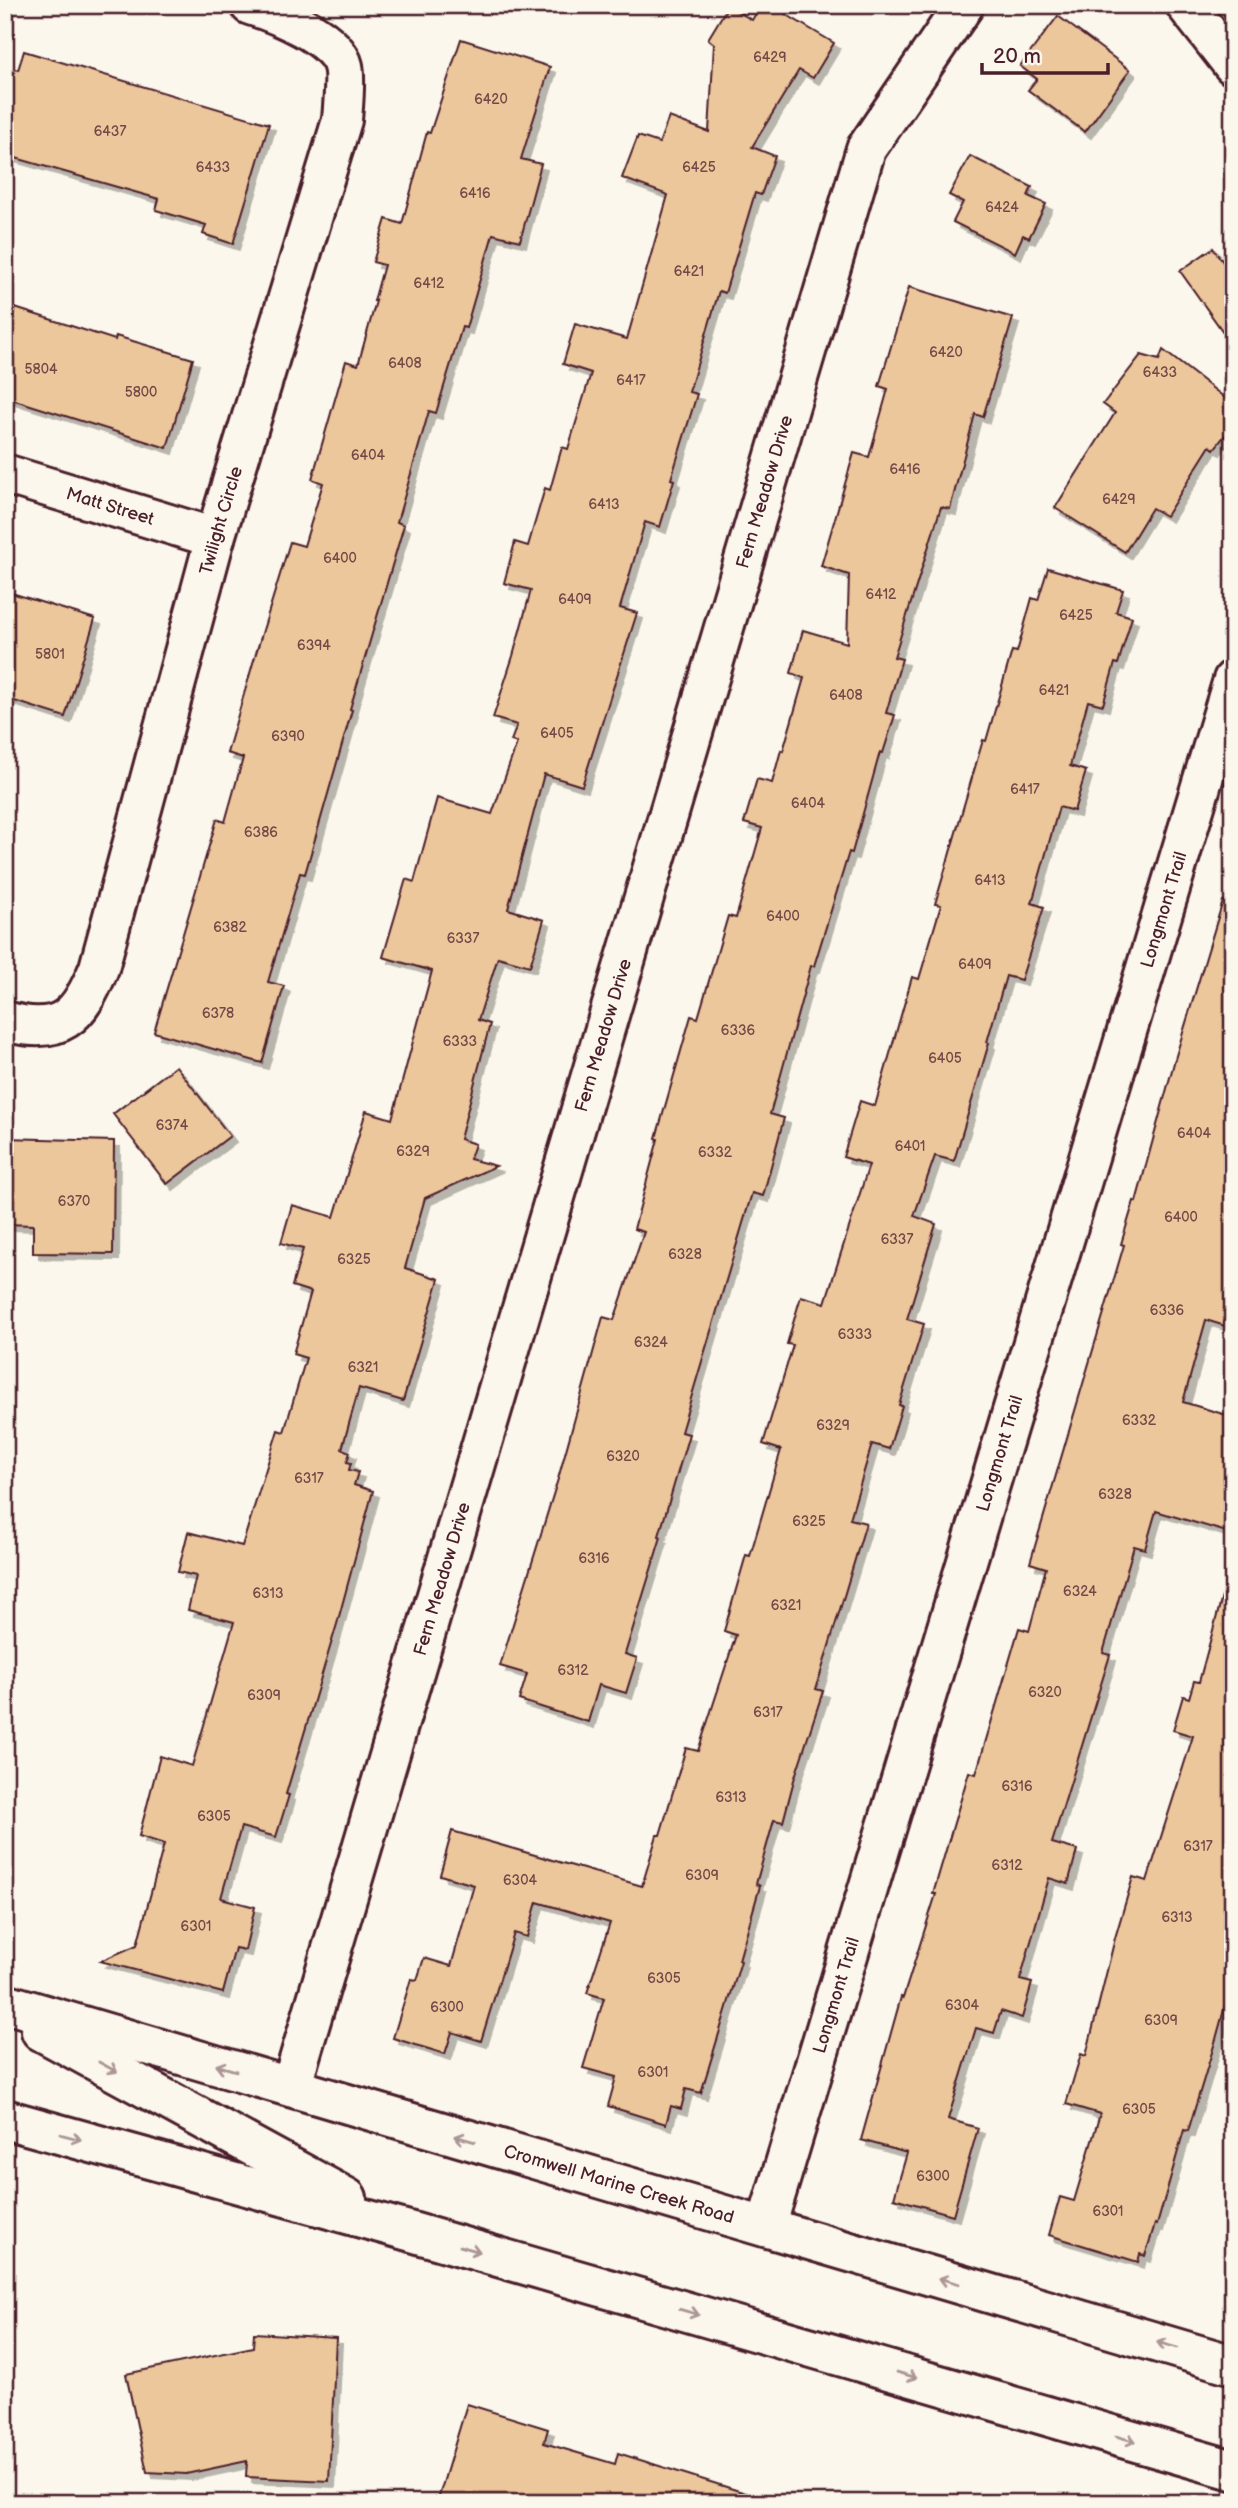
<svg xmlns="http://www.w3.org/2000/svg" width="1238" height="2508" viewBox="0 0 1238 2508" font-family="'Balsamiq Sans',sans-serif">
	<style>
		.building { fill: #ecc79c; stroke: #4a1f2b; stroke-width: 2; filter: url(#shadow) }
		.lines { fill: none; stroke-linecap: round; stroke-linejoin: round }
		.street-casing { stroke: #4a1f2b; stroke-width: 44 }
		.secondary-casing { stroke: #4a1f2b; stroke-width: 44 }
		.street { stroke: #fbf7ec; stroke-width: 38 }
		.secondary { stroke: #fbf7ec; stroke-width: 38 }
		.oneway { stroke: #ab9695 }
		.labels { text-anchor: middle; stroke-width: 7; stroke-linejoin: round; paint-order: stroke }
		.number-label { font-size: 14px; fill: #724947 }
		.street-label { font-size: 18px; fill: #4a1f2b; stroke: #fbf7ec }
	</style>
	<defs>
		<filter id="shadow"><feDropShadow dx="6" dy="6" stdDeviation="0" flood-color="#0004"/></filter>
	</defs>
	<rect width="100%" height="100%" fill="#fbf7ec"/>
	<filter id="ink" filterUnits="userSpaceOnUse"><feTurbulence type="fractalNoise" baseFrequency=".0143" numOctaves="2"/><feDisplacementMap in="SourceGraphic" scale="14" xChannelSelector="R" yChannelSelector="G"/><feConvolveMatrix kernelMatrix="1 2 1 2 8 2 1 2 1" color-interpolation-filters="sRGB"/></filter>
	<g filter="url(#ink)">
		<g class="building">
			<path d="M761,5h9l64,38 -21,35 -14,-8 -47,77 23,9 -14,39 -6,-2 -30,100 -6,-2 -30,101 8,2 -26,85 3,1 -14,47 -15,-5 -25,86 17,5 -55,173 -38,-12 -36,135 36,11 -14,46 -32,-9 -20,63 12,4 -30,115 15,5 -5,15 26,7 -71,32 -20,70 34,11 -36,122 -44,-13 -17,61 8,3 -3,10 4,1 -2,7 9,2 -4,13 19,6 -36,133 -51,170 3,1 -13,42 -35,-10 -20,71 34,9 -10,43 -10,-2 -12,45 -123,-32 37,-16 27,-101 -25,-8 21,-80 32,10 42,-144 -46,-12 8,-34 -18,-4 10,-40 54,14 36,-116 6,2 22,-74 -13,-4 18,-62 -19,-6 11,-37 -22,-6 11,-38 42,12 32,-106 26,8 40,-148 -49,-14 23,-78 8,3 23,-84 55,16 25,-71 -6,-2 6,-16 -24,-7 20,-62 18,-66 -27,-7 11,-41 13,4 17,-58 5,2 12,-43 6,2 23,-76 -28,-9 12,-40 52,15 41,-144 -46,-17 16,-42 21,7 10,-26 40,15 5,-88 -6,-5 20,-33 24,14z"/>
			<path d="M1058,16l72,54 -45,62 -57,-42 9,-11 -17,-13z"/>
			<path d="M461,39l89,28 -29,92 20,5 -21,77 -27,-7 -27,94 -4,-1 -26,86 -7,-2 -32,111 7,3 -54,184 2,1 -47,164 -5,-1 -32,109 16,4 -22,77 -108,-31 63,-213 8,3 18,-64 -16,-5 26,-90 37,-121 14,4 19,-63 -11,-4 34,-118 12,4 18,-64h-2l10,-36 -11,-3 13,-43 16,5 25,-92 3,1z"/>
			<path d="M24,51l245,73 -36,120 -30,-10 3,-9 -50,-15 3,-11 -154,-44v-89l13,4z"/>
			<path d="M970,156l62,31 -4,9 18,8 -17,34 -6,-3 -8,18 -62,-31 10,-20 -14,-7z"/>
			<path d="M1213,248l20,28v70l-53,-75z"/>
			<path d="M909,287l104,31 -30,99 -8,-3 -25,95 -9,-2 -47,150 8,2 -16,54 9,2 -12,38 -3,-1 -28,101 -3,-1 -35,114h-3l-41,148 14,4 -21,78 -11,-3 -71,239 8,2 -30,102 2,1 -36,117 12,4 -11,35 -27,-8 -11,37 -69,-22 8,-26 -27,-8 58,-187 45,-162 11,3 30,-88 -10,-3 24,-90 -2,-1 35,-122 7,2 30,-102 8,2 26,-90 -18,-5 13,-44 15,4 9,-33 2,1 21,-73 -13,-5 12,-43 44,13 2,-68 -28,-9 33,-113 15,4 19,-68 -9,-3z"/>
			<path d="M15,308l100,32 1,-4 77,23 -26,89 -162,-51v-56z"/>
			<path d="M1163,350l70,54v21l-19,24 -4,-3 -44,70 -14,-8 -27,44 -70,-44 60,-95 -12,-9 38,-49 18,5z"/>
			<path d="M1048,568l75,22 -7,22 16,5 -14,47 -3,-1 -12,42 -15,-4 -18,65 16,5 -12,40 -15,-4 -27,96 12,4 -23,73 -15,-4 -19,66 2,1 -35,118 -19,-5 -21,60 22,8 -29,95 17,5 -25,81 3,1 -13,43 -17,-5 -22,75 16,4 -50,166 7,2 -29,89 -11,42 -9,-2 -18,64 4,2 -21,74 2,1 -40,132 -15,-4 -5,20 -10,-3 -5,18 -58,-18 8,-29 -33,-9 21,-70 -17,-5 23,-70 -73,-21 -10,35 -13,-4 -33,108 -29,-9 -7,22 -52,-16 18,-59 6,1 7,-22 27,8 23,-81 -34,-10 12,-44 190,55 15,-51h3l26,-87 12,3 38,-116 -12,-4 22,-76 4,1 31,-106 -18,-6 30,-99 -6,-1 14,-48 24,7 44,-138 -26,-8 17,-56 15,5 37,-129 7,2 22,-74 -6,-1 48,-164 3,1 26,-90 5,1 15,-54 6,2z"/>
			<path d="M5,591l90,28 -30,98 -60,-19z"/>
			<path d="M1223,901l10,2v397l-8,26 -19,-6 -23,82 50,15v117l-77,-23 -11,38 -11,-3 -31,107 7,2 -58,188 25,7 -9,34 -19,-6 -29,102 12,3 -10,35 -21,-7 -7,22 -18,-5 -28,91 30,9 -25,87 -59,-17 13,-45 -46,-13 40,-143 2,1 33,-104h-3l36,-122 7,2 43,-146 10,3 17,-63 -16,-5 94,-318 -3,-1 13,-43 2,1 39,-143z"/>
			<path d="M176,1066l54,70 -63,48 -54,-70z"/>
			<path d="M5,1138l109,3 -1,113 -80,-1v-28l-28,-1z"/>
			<path d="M1222,1597l11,2v378l-17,62 -28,92 -4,-1 -27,95 -2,-1 -10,32 -5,-2 -2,8 -89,-27 11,-38 14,4 26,-87 -34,-10 15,-50 5,2 29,-118 18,-61 14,4 46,-145 -20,-6 10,-34 6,2 5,-17 5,1z"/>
			<path d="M254,2333l82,5 -7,143 -83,-4 1,-16 -61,13 -39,-2 -21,-98 127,-27z"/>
			<path d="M467,2404l81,25 -4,14 71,21 3,-11 134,42 -1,8h-314z"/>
		</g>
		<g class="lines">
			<defs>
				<g id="street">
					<path d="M1186,5l47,60"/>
					<path id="s1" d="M5,474l210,64"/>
					<path id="s2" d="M5,1021c56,16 74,-4 94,-53l116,-430 127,-418c1,-13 4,-43 1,-54 -7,-29 -67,-53 -93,-61"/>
					<path id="s3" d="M291,2087l575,-1938 98,-144"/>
					<path id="s4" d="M766,2227l467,-1547"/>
				</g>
				<g id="secondary">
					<path id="s5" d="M5,2003l1228,362"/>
					<path d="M41,2031l306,167"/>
					<path d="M5,2119l400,111 828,240"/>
				</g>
			</defs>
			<use href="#street" class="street-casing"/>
			<use href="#secondary" class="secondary-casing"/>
			<use href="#street" class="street"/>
			<use href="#secondary" class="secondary"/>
		</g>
		<defs><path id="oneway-shaft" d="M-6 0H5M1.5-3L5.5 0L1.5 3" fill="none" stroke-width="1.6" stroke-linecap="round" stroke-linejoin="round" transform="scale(1.75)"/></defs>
		<g class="oneway">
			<use href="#oneway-shaft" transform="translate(108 2067) rotate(29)"/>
			<use href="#oneway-shaft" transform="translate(226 2068) rotate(-164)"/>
			<use href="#oneway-shaft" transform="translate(71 2137) rotate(15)"/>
			<use href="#oneway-shaft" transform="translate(465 2139) rotate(-164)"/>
			<use href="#oneway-shaft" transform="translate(470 2249) rotate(16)"/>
			<use href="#oneway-shaft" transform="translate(949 2281) rotate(-164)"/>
			<use href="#oneway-shaft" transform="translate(689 2312) rotate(16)"/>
			<use href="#oneway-shaft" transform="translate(1167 2345) rotate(-164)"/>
			<use href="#oneway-shaft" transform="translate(907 2375) rotate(16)"/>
			<use href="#oneway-shaft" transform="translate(1126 2439) rotate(16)"/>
		</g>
	</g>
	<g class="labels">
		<g class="number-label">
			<text x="770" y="62">6429</text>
			<text x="491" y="104">6420</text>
			<text x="110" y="136">6437</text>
			<text x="213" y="172">6433</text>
			<text x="699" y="172">6425</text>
			<text x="475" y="198">6416</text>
			<text x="1002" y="212">6424</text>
			<text x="689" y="276">6421</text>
			<text x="429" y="288">6412</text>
			<text x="946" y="357">6420</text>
			<text x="405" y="368">6408</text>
			<text x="41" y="374">5804</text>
			<text x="1160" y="377">6433</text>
			<text x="631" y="385">6417</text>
			<text x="141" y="397">5800</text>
			<text x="368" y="460">6404</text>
			<text x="905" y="474">6416</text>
			<text x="1119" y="504">6429</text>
			<text x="604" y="509">6413</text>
			<text x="340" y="563">6400</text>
			<text x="881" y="599">6412</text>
			<text x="575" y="604">6409</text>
			<text x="1076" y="620">6425</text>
			<text x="314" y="650">6394</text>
			<text x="50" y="659">5801</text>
			<text x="1054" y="695">6421</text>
			<text x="846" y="700">6408</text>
			<text x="557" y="738">6405</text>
			<text x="288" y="741">6390</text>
			<text x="1025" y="794">6417</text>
			<text x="808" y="808">6404</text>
			<text x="261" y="837">6386</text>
			<text x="990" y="885">6413</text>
			<text x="783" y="921">6400</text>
			<text x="230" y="932">6382</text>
			<text x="463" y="943">6337</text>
			<text x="975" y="969">6409</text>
			<text x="218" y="1018">6378</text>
			<text x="738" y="1035">6336</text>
			<text x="460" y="1046">6333</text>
			<text x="945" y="1063">6405</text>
			<text x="172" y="1130">6374</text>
			<text x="1194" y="1138">6404</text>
			<text x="910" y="1151">6401</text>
			<text x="413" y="1156">6329</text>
			<text x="715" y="1157">6332</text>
			<text x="74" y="1206">6370</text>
			<text x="1181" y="1222">6400</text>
			<text x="897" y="1244">6337</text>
			<text x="685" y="1259">6328</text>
			<text x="354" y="1264">6325</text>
			<text x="1167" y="1315">6336</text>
			<text x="855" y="1339">6333</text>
			<text x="651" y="1347">6324</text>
			<text x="363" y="1372">6321</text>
			<text x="1139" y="1425">6332</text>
			<text x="833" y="1430">6329</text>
			<text x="623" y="1461">6320</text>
			<text x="309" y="1483">6317</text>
			<text x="1115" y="1499">6328</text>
			<text x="809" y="1526">6325</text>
			<text x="594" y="1563">6316</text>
			<text x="1080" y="1596">6324</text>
			<text x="268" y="1598">6313</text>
			<text x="786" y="1610">6321</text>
			<text x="573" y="1675">6312</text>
			<text x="1045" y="1697">6320</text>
			<text x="264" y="1700">6309</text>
			<text x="768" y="1717">6317</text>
			<text x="1017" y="1791">6316</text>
			<text x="731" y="1802">6313</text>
			<text x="214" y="1821">6305</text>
			<text x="1198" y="1851">6317</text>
			<text x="1007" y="1870">6312</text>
			<text x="702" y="1880">6309</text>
			<text x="520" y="1885">6304</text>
			<text x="1177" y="1922">6313</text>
			<text x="196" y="1931">6301</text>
			<text x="664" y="1983">6305</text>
			<text x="962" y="2010">6304</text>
			<text x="447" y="2012">6300</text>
			<text x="1161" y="2025">6309</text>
			<text x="653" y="2077">6301</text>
			<text x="1139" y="2114">6305</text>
			<text x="933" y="2181">6300</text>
			<text x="1108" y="2216">6301</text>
		</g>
		<g class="street-label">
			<text dy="6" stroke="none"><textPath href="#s3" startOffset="1664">Fern Meadow Drive</textPath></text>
			<text dy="6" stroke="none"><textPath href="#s1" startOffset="110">Matt Street</textPath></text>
			<text dy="6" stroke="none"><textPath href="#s2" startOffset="588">Twilight Circle</textPath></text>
			<text dy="6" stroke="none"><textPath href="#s4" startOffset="1376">Longmont Trail</textPath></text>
			<text dy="6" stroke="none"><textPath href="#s3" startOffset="1097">Fern Meadow Drive</textPath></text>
			<text dy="6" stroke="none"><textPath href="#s4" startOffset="808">Longmont Trail</textPath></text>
			<text dy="6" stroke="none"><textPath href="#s3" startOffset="530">Fern Meadow Drive</textPath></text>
			<text dy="6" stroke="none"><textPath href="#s4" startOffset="242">Longmont Trail</textPath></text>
			<text dy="6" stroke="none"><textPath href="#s5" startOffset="640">Cromwell Marine Creek Road</textPath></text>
		</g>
	</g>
	<rect width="1238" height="2508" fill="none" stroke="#fbf7ec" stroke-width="28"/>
	<rect x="14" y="14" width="1210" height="2480" fill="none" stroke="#4a1f2b" stroke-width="2.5" filter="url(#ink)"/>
	<path d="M982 63v10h126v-10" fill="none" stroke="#4a1f2b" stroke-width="3.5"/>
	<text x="993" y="63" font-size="21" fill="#4a1f2b" stroke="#fbf7ec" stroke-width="5" paint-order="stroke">20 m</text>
</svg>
